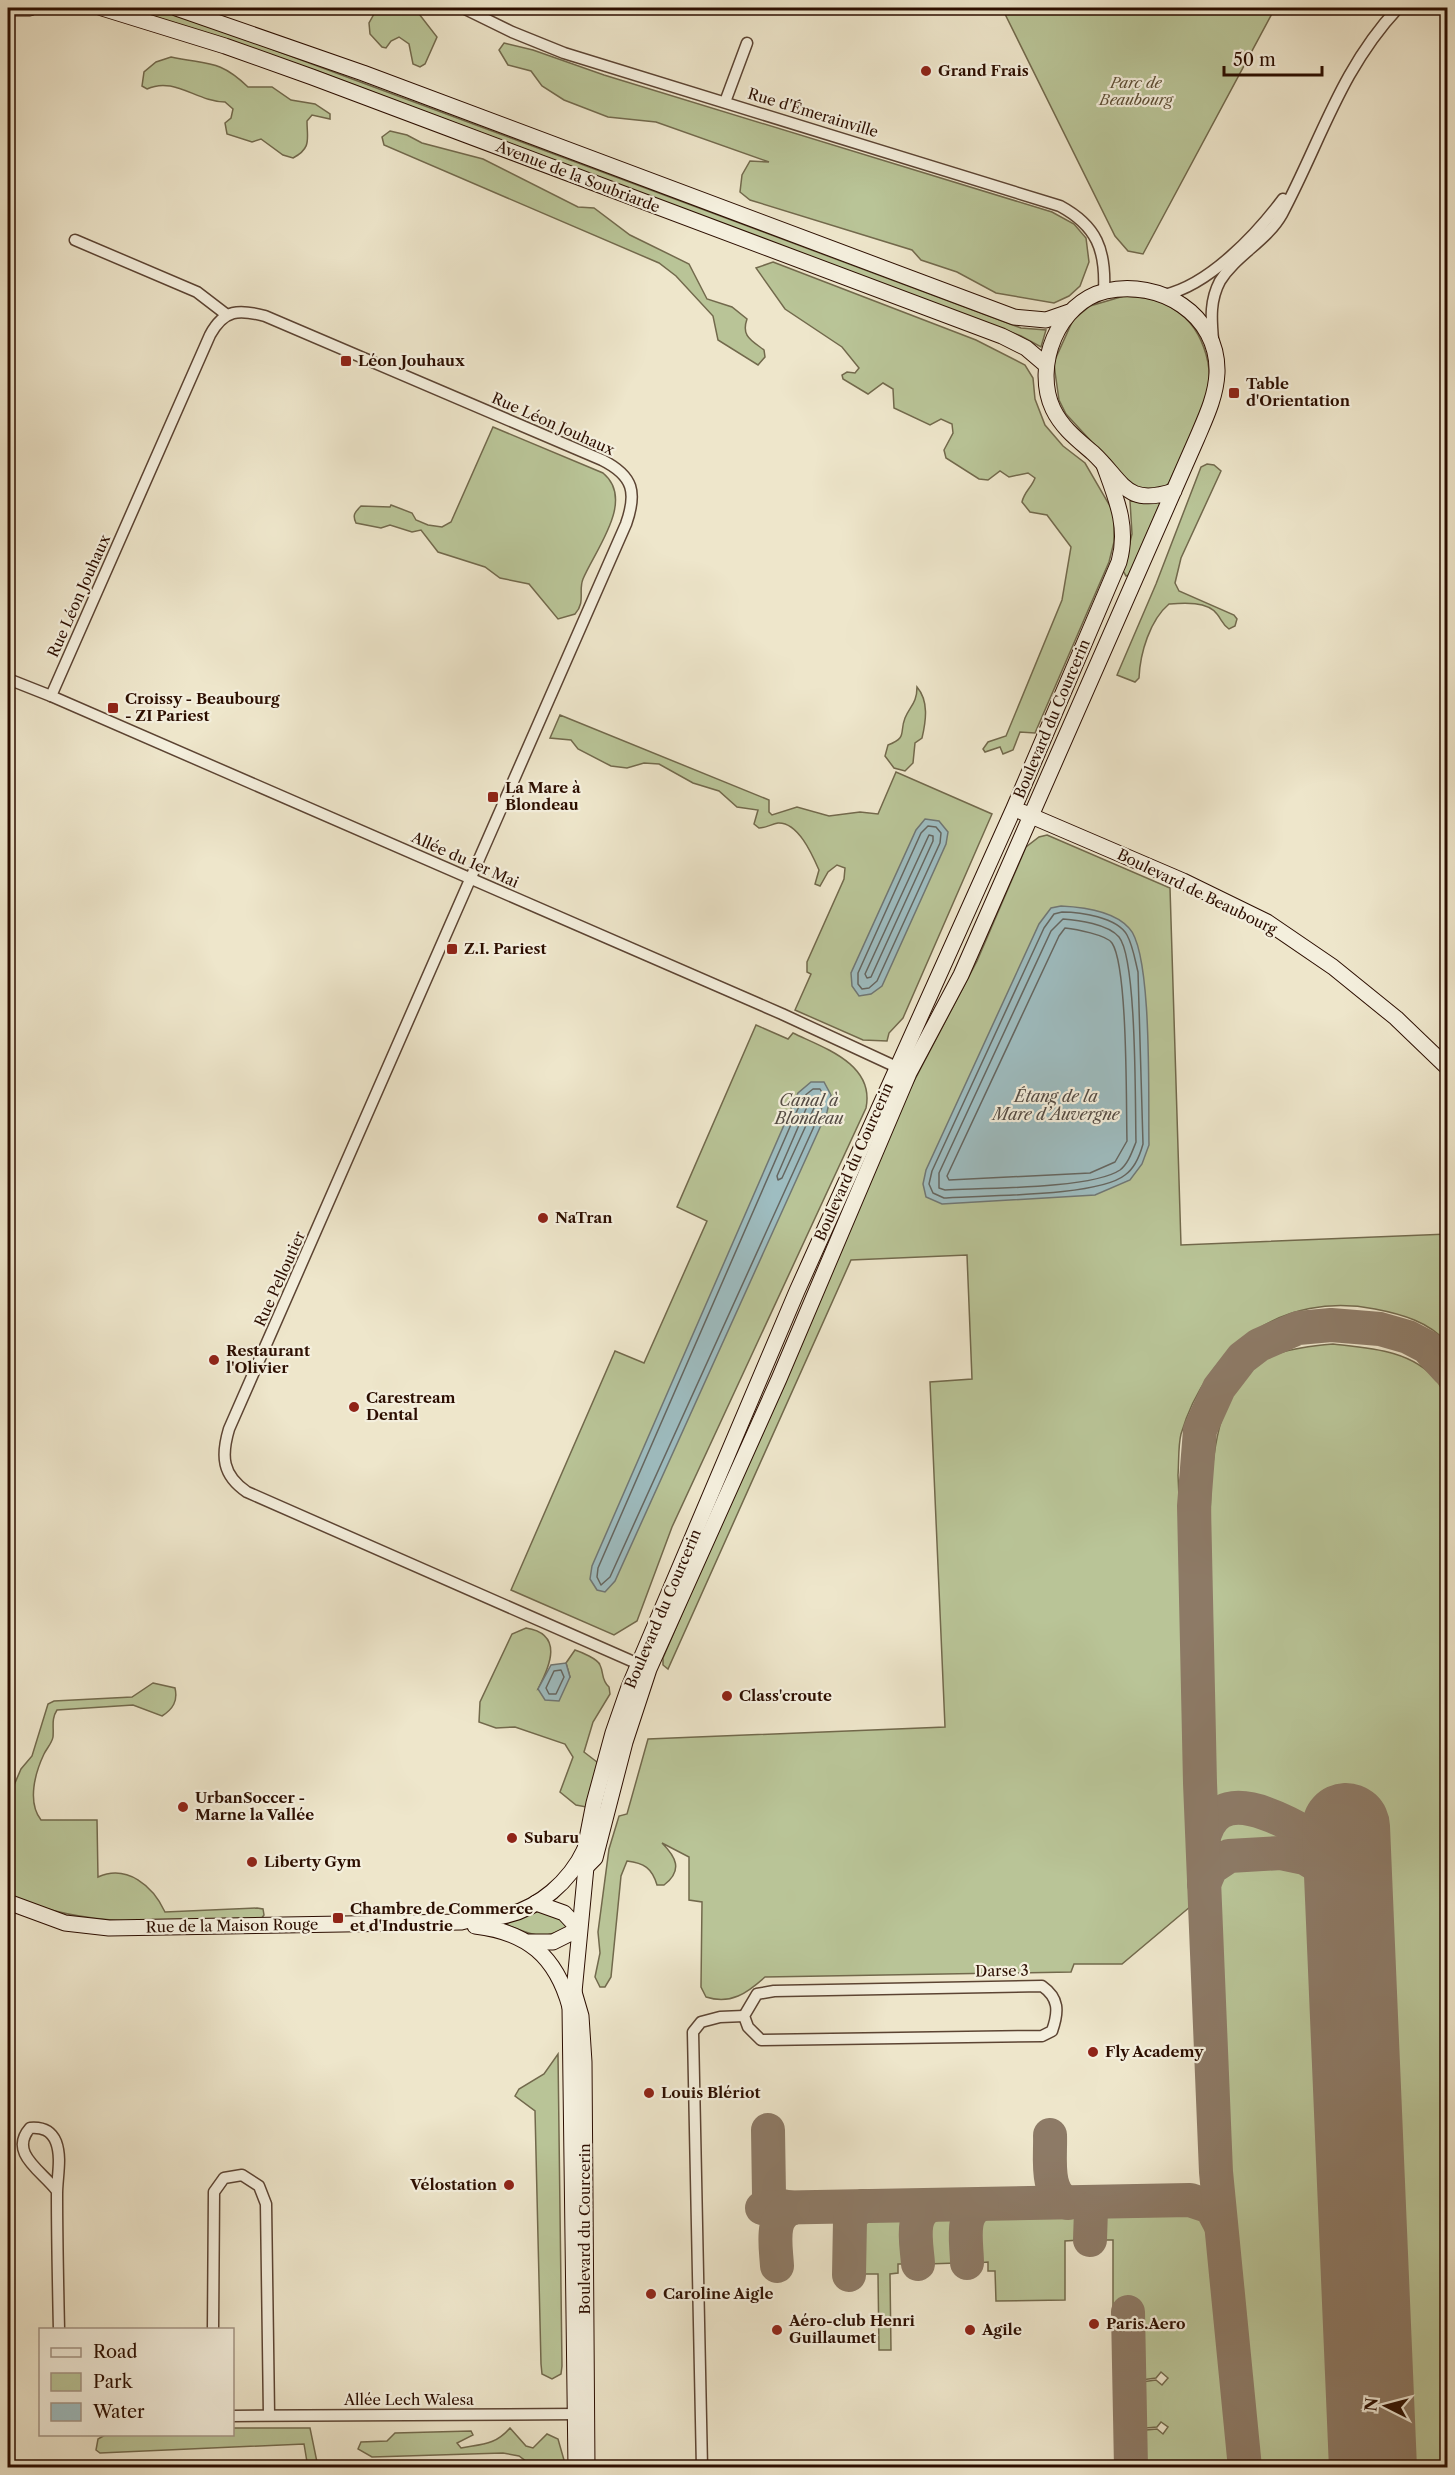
<svg xmlns="http://www.w3.org/2000/svg" width="1455" height="2475" viewBox="0 0 1455 2475" font-family="'Libre Caslon Text',serif">
	<style>
		.green { fill: #b9c497; stroke: #72694c; stroke-width: 1.5 }
		.water { fill: #9ebdc1; stroke: #707774; stroke-width: 1.5 }
		.lines { fill: none; stroke-linecap: round; stroke-linejoin: round }
		.shore { stroke: #656660; stroke-width: 1.5 }
		.taxiway { stroke: #8d7a66; stroke-width: 34 }
		.runway { stroke: #8d7a66; stroke-width: 88 }
		.street-casing { stroke: #5c4433; stroke-width: 13 }
		.secondary-casing { stroke: #2c0e00; stroke-width: 17 }
		.street { stroke: #f4efdd; stroke-width: 10 }
		.secondary { stroke: #f4efdd; stroke-width: 15 }
		.poi-dot { fill: #8f2418; stroke: #f4efdd; stroke-width: 2 }
		.labels { text-anchor: middle; stroke-width: 4.5; stroke-linejoin: round; paint-order: stroke }
		.poi-label { font-size: 15px; font-weight: bold; fill: #2c0e00; stroke: #f4efdd; text-anchor: start }
		.park-label { font-size: 15px; font-style: italic; fill: #5d4e35; stroke: #f4efdd }
		.street-label { font-size: 15px; fill: #2c0e00; stroke: #f4efdd }
		.water-label { font-size: 16px; font-style: italic; fill: #544b44; stroke: #f4efdd }
	</style>
	<rect width="100%" height="100%" fill="#eee6cb"/>
	<filter id="stains"><feTurbulence type="fractalNoise" baseFrequency=".00333" numOctaves="4"/><feColorMatrix values="0 0 0 0 .2 0 0 0 0 .09 0 0 0 0 .02 0 0 0 .5 -.17"/></filter>
	<radialGradient id="worn" r=".72"><stop offset=".6" stop-color="#630" stop-opacity="0"/><stop offset="1" stop-color="#630" stop-opacity=".3"/></radialGradient>
	<g class="green">
		<path d="M128,8h24l58,18 811,302 25,2 -5,17 -20,-11 -704,-265z"/>
		<path d="M386,8l30,2 21,27 -12,27 -5,3 -7,-3 -4,-20 -10,-7 -8,4 -5,7 -4,-1 -12,-13 -1,-11 5,-9z"/>
		<path d="M1002,8h273l-132,246 -15,-3 -13,-15z"/>
		<path d="M504,43l29,7 71,25 448,137 22,12 12,14 3,24 -9,24 -11,10 -15,7 -58,-10 -39,-21 -36,-12 -9,-10 -162,-50 -10,-8 2,-17 8,-14 19,1 -113,-40 -48,-5 -44,-17 -22,-14 -11,-15 -23,-6 -9,-15z"/>
		<path d="M171,57c37,8 48,2 77,30h24l19,13 24,4 15,10v5l-18,-4 -5,6c0,18 5,27 -14,37l-10,-3 -22,-16 -9,3 -25,-8 -2,-11 6,-5 2,-9 -8,-7c-28,0 -51,-26 -78,-13l-5,-3 2,-14 12,-10z"/>
		<path d="M390,131l17,4 15,8 61,16 95,48 16,1 36,27 59,29 18,35 25,8 15,12c-6,17 4,21 17,31l1,7 -7,8 -40,-25 -5,-24 -37,-40 -17,-13 -275,-118 -2,-8z"/>
		<path d="M773,262l203,78 49,25 8,13 2,21 10,26 18,21 22,17 29,50v29l-5,20 -74,171 -15,-1 -7,18 -10,4 -3,-7 -15,5 -2,-3 5,-7 18,-6 56,-136 9,-53 -24,-32 -17,-3 -8,-10c2,-10 10,-15 13,-24l-7,-5 -19,4 -9,-6 -12,9 -9,-1 -33,-21 -2,-8 9,-17 -1,-9 -11,-5 -11,6 -36,-17 -1,-19 -10,-6 -15,11 -25,-15 -1,-4 5,-3 8,1 4,-5 -17,-21 -57,-38 -29,-41z"/>
		<path d="M1124,296c15,1 32,2 45,10 33,17 48,62 36,96 -10,28 -24,54 -36,81l-8,7 -24,1 -71,-77 -7,-14 -4,-28 -1,-10 19,-42 17,-14z"/>
		<path d="M493,427l110,46c33,27 -8,77 -20,106 -5,12 3,23 -8,35l-17,5 -29,-35 -29,-6 -15,-11 -47,-15 -17,-22 -9,2 -22,-7 -9,3 -25,-5c-4,-8 -1,-11 5,-17l29,1 1,-2 21,8 4,7 12,5 14,2 9,-5z"/>
		<path d="M1207,464l7,1 7,6 -40,87 -6,25 4,8 55,24 3,4 -2,7 -6,3c-7,-5 -7,-9 -12,-15 -10,-13 -34,-11 -48,-10 -19,16 -29,49 -30,74l-4,4 -18,-7 39,-91 45,-117z"/>
		<path d="M1130,501l31,1 -32,73 -3,1 -3,-5 9,-37z"/>
		<path d="M917,687c12,14 9,34 5,51l-7,5 -2,20 -8,8 -11,-3 -9,-12 3,-11c20,-8 11,-12 17,-27 5,-12 12,-15 12,-31z"/>
		<path d="M560,715l209,85v12l3,3 25,-8 32,9 31,-4 18,2 18,-42 96,42 -89,204 -14,15 -2,8 -24,-1 -68,-30 16,-36 -4,-2v-10l37,-83 1,-11 -8,-3 -9,7 -8,14 -5,-2 4,-14c-7,-16 -21,-48 -41,-47 -6,1 -13,5 -19,5l-5,-4 4,-14 -21,-3 -18,-16 -26,-8 -34,-19 -15,-1 -17,5 -16,-2 -33,-17 -7,-9 -21,-2z"/>
		<path d="M1047,835l123,53 11,357 267,-11 -1,109c-17,-21 -46,-29 -72,-34 -92,-18 -168,37 -194,125 -3,12 -2,28 -3,41l19,426 -75,63h-48l-3,8 -306,5c-18,16 -34,28 -59,20l-5,-10 1,-85 -13,-2v-43l-27,-14c13,13 22,27 2,42h-7c-5,-17 -13,-22 -30,-24l-6,15 -10,101 -6,10h-5l-5,-10 5,-24 -2,-21 11,-83 10,-33 8,-2 21,-75 297,-12 -15,-345 42,-3 -5,-124 -116,5 -183,409 -5,-4v-7l228,-533 86,-164 49,-114 13,-10z"/>
		<path d="M756,1025l32,14 5,-6c31,15 82,31 73,75l-194,419 -35,94 -23,14 -103,-45 104,-239 29,12 63,-142 -30,-14z"/>
		<path d="M1333,1344c36,4 80,6 104,37 5,6 7,15 10,21v1065h-55l-27,-642 -56,1 -40,-21 -13,-3 -47,1 -1,-20 4,-2c-1,-62 -1,-124 -1,-186 0,-64 -8,-149 23,-206 20,-37 63,-42 99,-45z"/>
		<path d="M526,1628c38,6 24,38 12,61l32,-12 -4,-14 9,-13c6,2 23,9 25,15 4,8 1,15 9,22l1,7 -17,28 -9,30 13,10v5l-11,40 -10,-2 -16,-13 13,-35 -8,-13 -50,-17 -19,1 -17,-6 1,-20 32,-68z"/>
		<path d="M153,1683l22,5c3,13 -2,21 -13,28l-29,-11 -76,5c-6,9 -3,17 -4,27 -1,6 -6,11 -9,17 -9,19 -17,48 -3,66h56l1,57c29,-13 55,9 67,35l92,-4 6,1 1,6 -3,4c-84,1 -176,13 -253,-25v-95l13,-30 11,-13 16,-52 6,-3 78,-4z"/>
		<path d="M1243,1817c21,1 56,13 68,31l-5,2 -22,-4 -51,1 -14,-6 -3,-9c5,-12 15,-14 27,-15z"/>
		<path d="M1287,1862c25,2 38,23 43,45l23,560h-100l-26,-241 -16,-334c10,-38 45,-29 76,-30z"/>
		<path d="M539,1911l16,3 12,13c-27,17 -40,4 -67,-4z"/>
		<path d="M558,2054l4,312 -1,8 -9,5 -10,-5 -1,-10 -6,-253 -20,-15 4,-7 25,-15z"/>
		<path d="M1197,2210l10,5 5,8 26,244h-102l-1,-36 22,-2 6,5 5,-7 -7,-5 -4,5 -22,2 -1,-46 22,-3 6,5 6,-7 -7,-6 -5,6 -22,3 -2,-73 -7,1v41l-12,-2v-108h-15l-1,-24 6,-5z"/>
		<path d="M1077,2213l6,7v15l-3,5 -15,1v59l-69,1 -1,-30h-7v-9l-11,1 -1,-48z"/>
		<path d="M956,2215l1,48 -30,1 -1,-48z"/>
		<path d="M906,2216l2,48h-10v9l-8,1 1,76h-12l-1,-76h-17l-7,-5 -1,-43 6,-8z"/>
		<path d="M233,2428h77l7,34 -4,5h-11l5,-5 -3,-18 -204,9 -4,-3 2,-11 7,-4 127,-1z"/>
		<path d="M510,2428l16,18 7,2 14,-14 11,5 8,28h-32l-15,-11 -16,-3 -131,4 -14,-8 3,-7 26,-1 8,-8 76,-2 2,4 -16,8 4,5c22,-4 34,-3 49,-20z"/>
	</g>
	<g class="water">
		<path d="M925,819l14,2 9,11 -2,12 -64,142 -11,8 -12,2 -7,-10 -1,-13 65,-143z"/>
		<path d="M1061,906c21,1 53,5 68,22 24,24 19,177 20,217l-7,19 -12,16 -35,15 -153,9 -16,-7 -3,-13 3,-14 113,-246 12,-16z"/>
		<path d="M811,1082h13l7,13 -4,17 -212,469 -10,11 -8,-2 -7,-11 2,-13 206,-473z"/>
		<path d="M566,1663l4,14 -11,24 -14,-1 -7,-11 13,-24z"/>
	</g>
	<g class="lines">
		<g class="shore">
			<path d="M928,826l8,1 5,6 -1,10 -63,138 -8,7 -7,1 -4,-5v-11l63,-140z"/>
			<path d="M929,835l4,1v5l-62,136 -4,1 -2,-4z"/>
			<path d="M1062,912c18,0 55,5 65,23 6,11 8,25 11,37l5,172c-3,11 -8,24 -18,31 -27,22 -143,20 -181,23l-11,-5 -4,-9 3,-13 112,-243 10,-14z"/>
			<path d="M1063,919c15,1 45,5 56,18 18,22 16,169 17,205 -4,10 -8,22 -16,28 -28,19 -137,18 -175,20l-6,-2v-15l112,-242z"/>
			<path d="M1065,928c10,1 42,7 47,15 16,24 14,162 15,198l-12,21 -25,11 -141,7 -2,-4 112,-240z"/>
			<path d="M820,1089l4,7 -3,15 -211,466 -9,8 -4,-8 1,-9 205,-471 10,-8z"/>
			<path d="M813,1100l1,8 -32,70 -4,2 -1,-4 32,-74z"/>
			<path d="M554,1671l7,-1 3,7 -8,17h-7l-3,-6z"/>
		</g>
		<g class="taxiway">
			<path d="M1203,1842c15,-77 109,-2 144,14"/>
			<path d="M1204,1884l7,-16 18,-12 52,-3 24,5 18,11 21,22 7,49"/>
			<path d="M768,2130l1,65 7,10 17,3"/>
			<path d="M1050,2135c1,21 -6,59 18,68"/>
			<path d="M762,2208l428,-8 21,7 9,17"/>
			<path d="M1090,2240l1,-31 10,-7"/>
			<path d="M967,2263c0,-20 -8,-51 15,-59"/>
			<path d="M918,2264c-1,-19 -10,-52 15,-59"/>
			<path d="M777,2266c-1,-20 -8,-51 16,-58"/>
			<path d="M849,2275l1,-55 4,-8 9,-6"/>
			<path d="M1128,2312l3,156"/>
			<path d="M1245,2468l-29,-296 -16,-389 -6,-277 6,-76 19,-42 23,-30 17,-13 39,-17 33,-3 49,4 28,8 19,10 21,23"/>
		</g>
		<path class="runway" d="M1346,1827l27,641"/>
		<defs>
			<g id="street">
				<path d="M463,8l49,24 52,21 496,153c37,20 46,44 44,85"/>
				<path d="M725,102l22,-59"/>
				<path d="M75,240l122,52 30,23"/>
				<path d="M1164,295c45,-10 92,-60 119,-96"/>
				<path d="M1213,339c-2,-21 -3,-39 7,-58 16,-26 47,-40 62,-67 39,-73 58,-144 116,-206"/>
				<path d="M8,679l43,17 731,318 121,56"/>
				<path d="M51,696l159,-361c14,-26 29,-26 55,-19l337,144c32,16 35,33 24,64l-397,905c-8,27 -7,46 18,63l396,174"/>
				<path d="M1042,1986c17,12 17,25 10,45l-10,5 -281,4 -13,-13 -4,-11 13,-22 17,-3z"/>
				<path d="M57,2191c-15,-20 -49,-38 -27,-63 12,-1 21,2 26,14 6,16 1,35 1,52 0,45 1,90 2,136"/>
				<path d="M213,2330l1,-138 10,-14 18,-3 17,11 7,18 3,211"/>
				<path d="M232,2416l348,-2"/>
				<path d="M702,2468l-9,-436 8,-10 19,-5 24,-1"/>
			</g>
			<g id="secondary">
				<path d="M8,8h22"/>
				<path d="M102,8l123,38 87,31 690,259 24,12 20,17"/>
				<path d="M176,8l187,65 651,244 32,3 23,-8"/>
				<path d="M1022,812l161,69 84,41 66,45 63,51 52,50"/>
				<path d="M586,1867l9,-9 30,-116 24,-73 130,-290 130,-306 52,-98 236,-537c9,-21 19,-42 20,-65 2,-59 -58,-94 -111,-82 -48,11 -73,75 -53,118 9,19 25,31 40,44 31,29 32,54 81,38"/>
				<path d="M8,1902l57,21 44,5 352,-6c14,-4 28,-4 42,-6 36,-7 67,-35 82,-67"/>
				<path d="M536,1903l28,10 15,16"/>
				<path d="M475,1926c52,6 81,30 95,81"/>
				<path d="M529,1942h24l26,-13"/>
				<path d="M574,1992l7,24 3,46 3,406"/>
				<path d="M576,2468l-6,-461 4,-15 12,-125 -1,-18 9,-46 19,-70 16,-46 168,-396 217,-483 105,-246c10,-35 -3,-64 -15,-97"/>
			</g>
		</defs>
		<use href="#street" class="street-casing"/>
		<use href="#secondary" class="secondary-casing"/>
		<use href="#street" class="street"/>
		<use href="#secondary" class="secondary"/>
	</g>
	<g class="poi-dot">
		<circle cx="926" cy="71" r="6"/>
		<rect x="340" y="355" width="12" height="12" rx="3"/>
		<rect x="1228" y="387" width="12" height="12" rx="3"/>
		<rect x="107" y="702" width="12" height="12" rx="3"/>
		<rect x="487" y="791" width="12" height="12" rx="3"/>
		<rect x="446" y="943" width="12" height="12" rx="3"/>
		<circle cx="543" cy="1218" r="6"/>
		<circle cx="214" cy="1360" r="6"/>
		<circle cx="354" cy="1407" r="6"/>
		<circle cx="727" cy="1696" r="6"/>
		<circle cx="183" cy="1807" r="6"/>
		<circle cx="512" cy="1838" r="6"/>
		<circle cx="252" cy="1862" r="6"/>
		<rect x="332" y="1912" width="12" height="12" rx="3"/>
		<circle cx="1093" cy="2052" r="6"/>
		<circle cx="649" cy="2093" r="6"/>
		<circle cx="509" cy="2185" r="6"/>
		<circle cx="651" cy="2294" r="6"/>
		<circle cx="1094" cy="2324" r="6"/>
		<circle cx="777" cy="2330" r="6"/>
		<circle cx="970" cy="2330" r="6"/>
	</g>
	<g class="labels">
		<g class="poi-label">
			<text x="938" y="76">Grand Frais</text>
			<text x="358" y="366">Léon Jouhaux</text>
			<text x="1246" y="389">Table<tspan x="1246" dy="17">d'Orientation</tspan></text>
			<text x="125" y="704">Croissy - Beaubourg<tspan x="125" dy="17">- ZI Pariest</tspan></text>
			<text x="505" y="793">La Mare à<tspan x="505" dy="17">Blondeau</tspan></text>
			<text x="464" y="954">Z.I. Pariest</text>
			<text x="555" y="1223">NaTran</text>
			<text x="226" y="1356">Restaurant<tspan x="226" dy="17">l'Olivier</tspan></text>
			<text x="366" y="1403">Carestream<tspan x="366" dy="17">Dental</tspan></text>
			<text x="739" y="1701">Class'croute</text>
			<text x="195" y="1803">UrbanSoccer -<tspan x="195" dy="17">Marne la Vallée</tspan></text>
			<text x="524" y="1843">Subaru</text>
			<text x="264" y="1867">Liberty Gym</text>
			<text x="350" y="1914">Chambre de Commerce<tspan x="350" dy="17">et d'Industrie</tspan></text>
			<text x="1105" y="2057">Fly Academy</text>
			<text x="661" y="2098">Louis Blériot</text>
			<text x="497" y="2190" text-anchor="end">Vélostation</text>
			<text x="663" y="2299">Caroline Aigle</text>
			<text x="789" y="2326">Aéro-club Henri<tspan x="789" dy="17">Guillaumet</tspan></text>
			<text x="1106" y="2329">Paris.Aero</text>
			<text x="982" y="2335">Agile</text>
		</g>
		<g class="park-label">
			<text x="1136" y="88">Parc de<tspan x="1136" dy="17">Beaubourg</tspan></text>
		</g>
		<g class="street-label">
			<text transform="translate(813 113) rotate(17)" y="5">Rue d'Émerainville</text>
			<text transform="translate(578 177) rotate(21)" y="5">Avenue de la Soubriarde</text>
			<text transform="translate(553 424) rotate(24)" y="5">Rue Léon Jouhaux</text>
			<text transform="translate(79 596) rotate(-66)" y="5">Rue Léon Jouhaux</text>
			<text transform="translate(1052 719) rotate(-67)" y="5">Boulevard du Courcerin</text>
			<text transform="translate(465 860) rotate(24)" y="5">Allée du 1er Mai</text>
			<text transform="translate(1197 892) rotate(26)" y="5">Boulevard de Beaubourg</text>
			<text transform="translate(854 1162) rotate(-66)" y="5">Boulevard du Courcerin</text>
			<text transform="translate(280 1279) rotate(-66)" y="5">Rue Pelloutier</text>
			<text transform="translate(663 1609) rotate(-67)" y="5">Boulevard du Courcerin</text>
			<text transform="translate(232 1926) rotate(-1)" y="5">Rue de la Maison Rouge</text>
			<text transform="translate(1002 1971) rotate(-1)" y="5">Darse 3</text>
			<text transform="translate(585 2229) rotate(-90)" y="5">Boulevard du Courcerin</text>
			<text x="409" y="2405">Allée Lech Walesa</text>
		</g>
		<g class="water-label">
			<text x="1056" y="1102">Étang de la<tspan x="1056" dy="18">Mare d’Auvergne</tspan></text>
			<text x="809" y="1106">Canal à<tspan x="809" dy="18">Blondeau</tspan></text>
		</g>
	</g>
	<rect width="1455" height="2475" fill="none" stroke="#eee6cb" stroke-width="30"/>
	<rect x="9" y="9" width="1437" height="2457" fill="none" stroke="#2c0e00" stroke-width="3"/>
	<rect x="15" y="15" width="1425" height="2445" fill="none" stroke="#2c0e00" stroke-width="1.5"/>
	<rect x="39" y="2328" width="195" height="108" fill="#f4efdd" stroke="#a49585" stroke-width="1.5"/>
	<rect x="51" y="2348" width="30" height="9" fill="#f4efdd" stroke="#a49585" stroke-width="1.5"/>
	<text x="93" y="2358" font-size="18" fill="#2c0e00">Road</text>
	<rect x="51" y="2373" width="30" height="18" fill="#b9c497" stroke="#a49585" stroke-width="1.5"/>
	<text x="93" y="2388" font-size="18" fill="#2c0e00">Park</text>
	<rect x="51" y="2403" width="30" height="18" fill="#9ebdc1" stroke="#a49585" stroke-width="1.5"/>
	<text x="93" y="2418" font-size="18" fill="#2c0e00">Water</text>
	<g transform="translate(1386 2406) rotate(276)" stroke="#f4efdd" stroke-width="4.5" paint-order="stroke">
	<path d="M0-4.5L10 22L0 15L-10 22Z" fill="#2c0e00"/>
	<text y="-9" font-size="16" font-weight="bold" text-anchor="middle" fill="#2c0e00">N</text>
	</g>
	<path d="M1224 66v9h98v-9" fill="none" stroke="#2c0e00" stroke-width="3"/>
	<text x="1233" y="66" font-size="18" fill="#2c0e00" stroke="#f4efdd" stroke-width="4.5" paint-order="stroke">50 m</text>
	<rect width="100%" height="100%" filter="url(#stains)"/>
	<rect width="100%" height="100%" fill="url(#worn)"/>
</svg>
